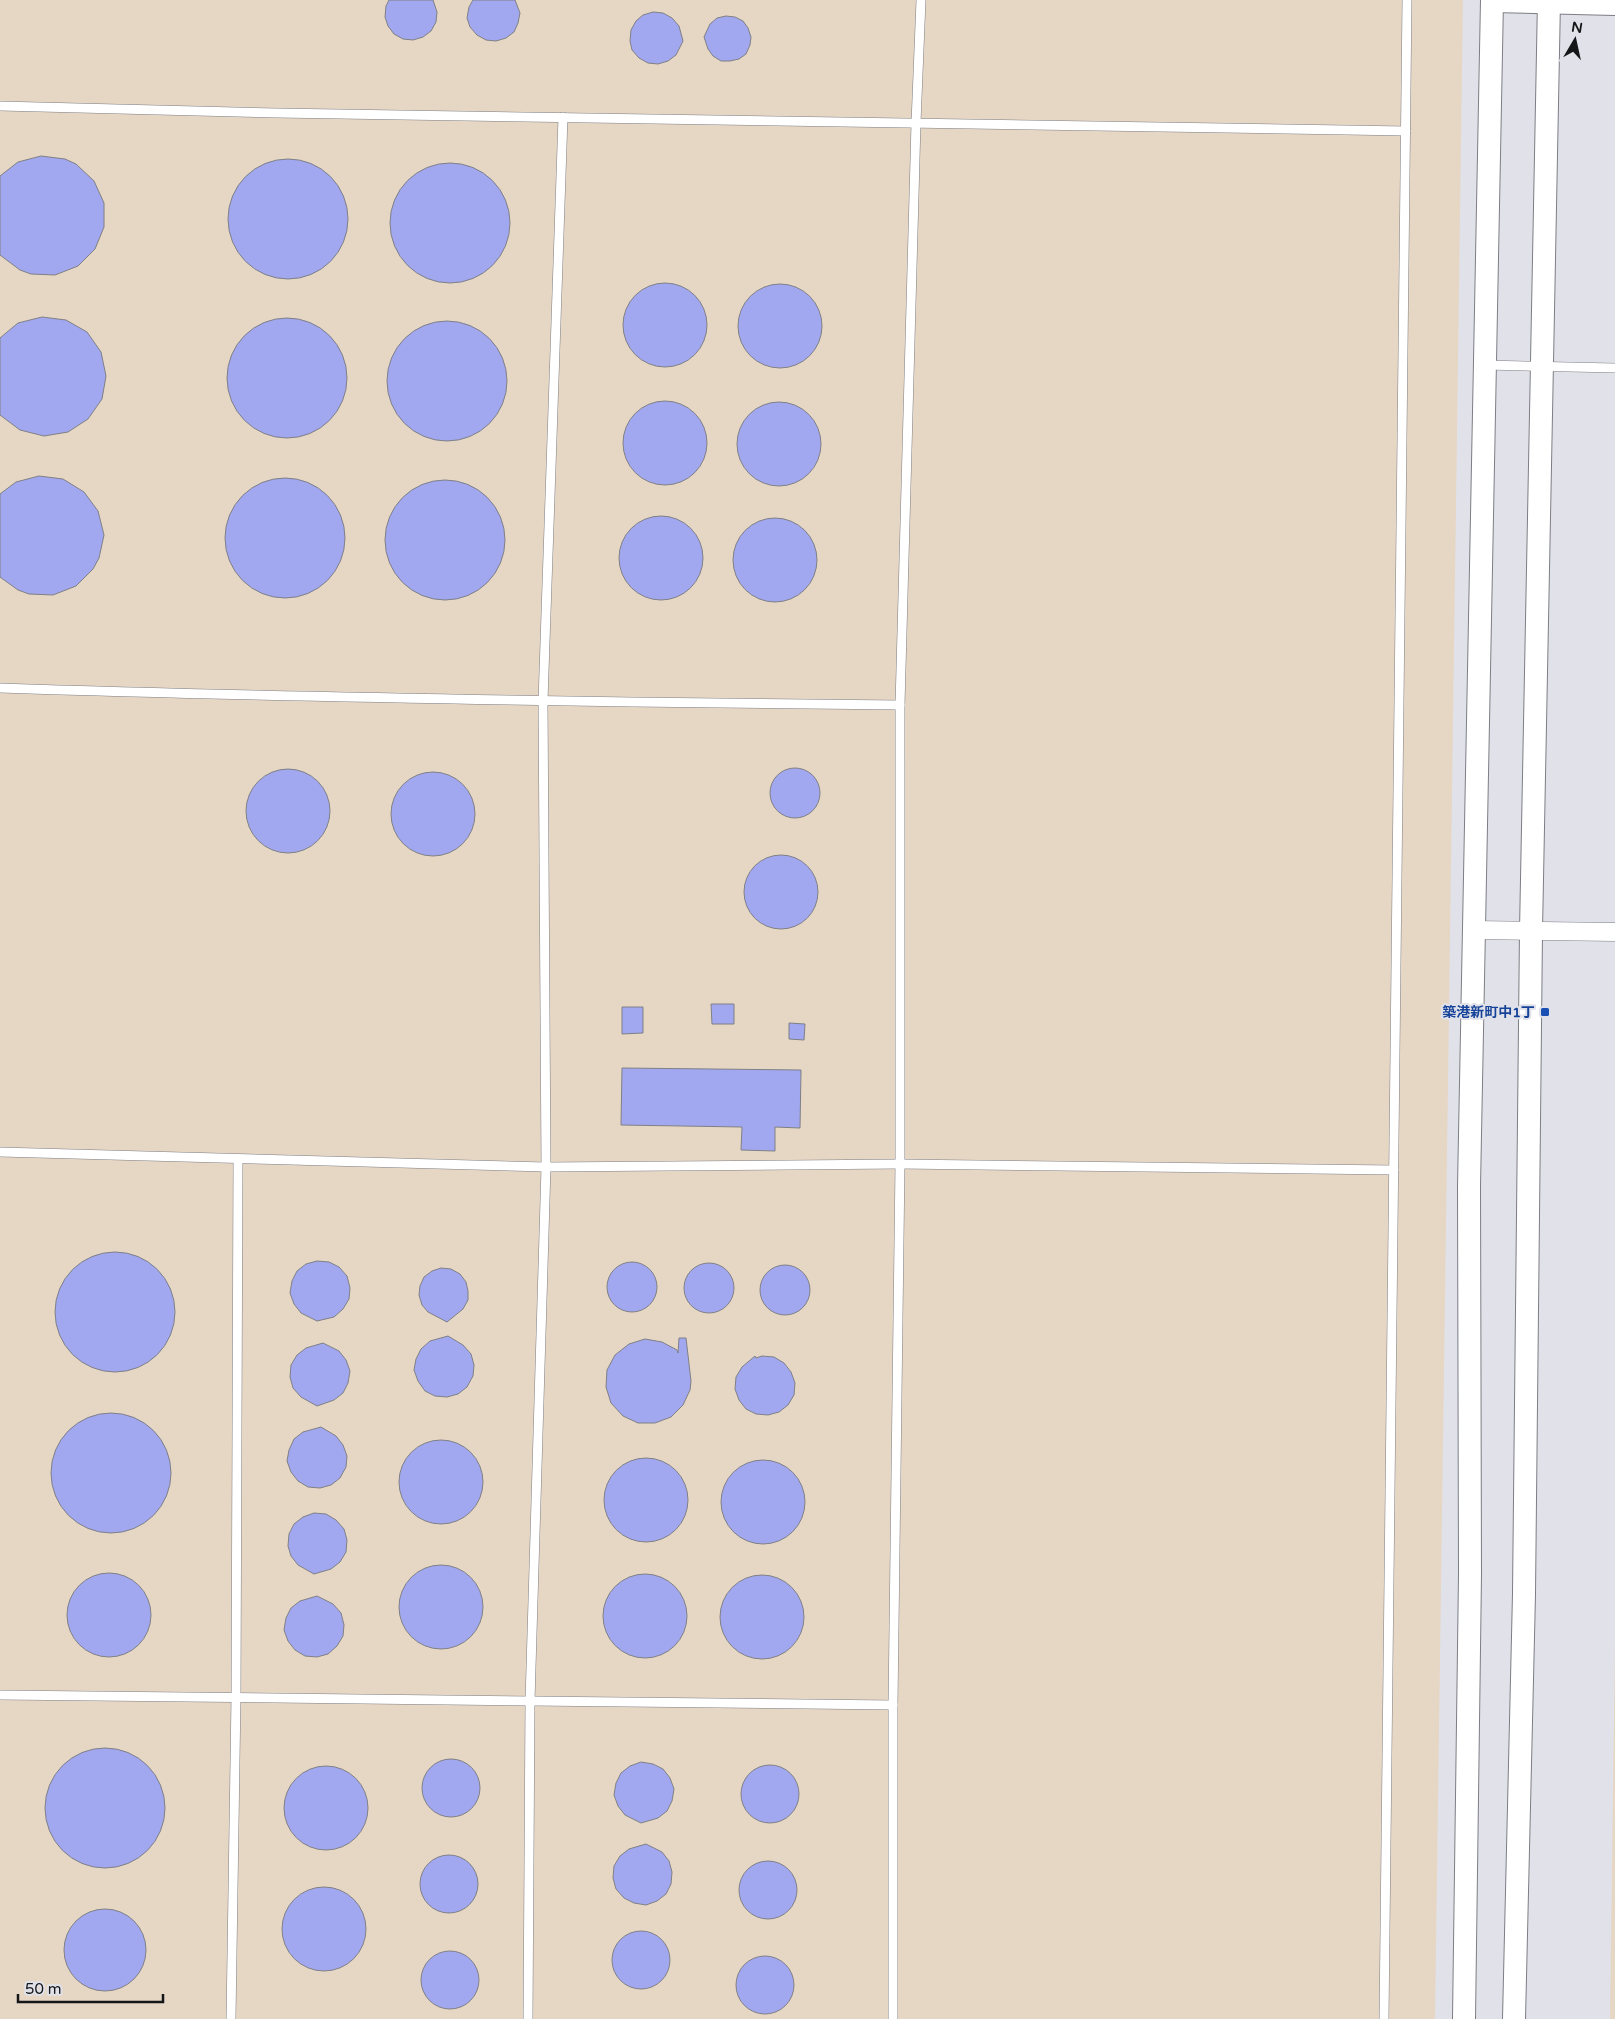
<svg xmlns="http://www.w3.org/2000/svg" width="1615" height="2019" viewBox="0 0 1615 2019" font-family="'Varela Round','Noto Sans JP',sans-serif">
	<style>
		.industrial { fill: #e6d6c4 }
		.building { fill: #a2a8ef; stroke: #7f8086 }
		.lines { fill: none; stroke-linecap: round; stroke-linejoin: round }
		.service-casing { stroke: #7d7e84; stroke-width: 10 }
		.minor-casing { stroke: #7d7e84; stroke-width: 19 }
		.tertiary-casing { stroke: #7d7e84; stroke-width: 24 }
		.service { stroke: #fff; stroke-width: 9 }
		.minor { stroke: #fff; stroke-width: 18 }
		.tertiary { stroke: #fff; stroke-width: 22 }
		.transit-dot { fill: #1a4fb4; stroke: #e1e2e9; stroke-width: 2 }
		.labels { text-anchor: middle; stroke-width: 4; stroke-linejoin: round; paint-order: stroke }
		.transit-label { font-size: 14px; font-weight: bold; fill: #164399; stroke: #e1e2e9; text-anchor: end }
	</style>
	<rect width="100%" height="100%" fill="#e1e2e9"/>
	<g class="industrial">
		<path d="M0,0h1463l-28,2019h-1435z"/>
		<path d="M1615,1639v380h-5z"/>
	</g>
	<g class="building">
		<path d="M389,0h44l4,12 -1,10 -5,9 -8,6 -10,3 -10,-1 -9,-5 -6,-8 -3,-9 1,-11z"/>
		<path d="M473,0h42l5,13 -2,10 -4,9 -8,6 -10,3 -10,-1 -9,-5 -7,-8 -3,-9 2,-11z"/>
		<path d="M653,12l10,1 9,5 7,8 4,15 -7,14 -8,6 -10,3 -10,-1 -9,-5 -7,-8 -2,-9 1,-11 5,-9 7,-6z"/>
		<path d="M726,16l9,1 8,4 5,7 3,9 -1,8 -4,9 -7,5 -9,2h-9l-8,-5 -5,-7 -4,-12 6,-13 7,-6z"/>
		<path d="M41,156l24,3 11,5 18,17 10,22v24l-9,22 -17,17 -23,9 -24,-1 -11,-4 -20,-15v-79l18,-14z"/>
		<circle cx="288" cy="219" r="60"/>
		<circle cx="450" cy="223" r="60"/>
		<circle cx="665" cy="325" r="42"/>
		<circle cx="780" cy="326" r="42"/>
		<path d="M42,317l24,3 21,12 14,20 5,24 -4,23 -14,20 -20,13 -24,4 -24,-6 -20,-15v-77l18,-15z"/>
		<circle cx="287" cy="378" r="60"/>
		<circle cx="447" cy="381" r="60"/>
		<circle cx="665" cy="443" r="42"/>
		<circle cx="779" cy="444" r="42"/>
		<path d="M39,476l24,3 21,13 14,19 6,24 -5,23 -6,11 -17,17 -23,9 -24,-1 -11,-4 -18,-13v-83l16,-12z"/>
		<circle cx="285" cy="538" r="60"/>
		<circle cx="445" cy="540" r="60"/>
		<circle cx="661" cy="558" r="42"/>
		<circle cx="775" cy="560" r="42"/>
		<circle cx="795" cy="793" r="25"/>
		<circle cx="288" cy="811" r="42"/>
		<circle cx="433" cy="814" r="42"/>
		<circle cx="781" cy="892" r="37"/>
		<path d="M711,1004h23v20h-22z"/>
		<path d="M622,1007h21v26l-21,1z"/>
		<path d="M789,1023l16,1 -1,16 -15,-1z"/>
		<path d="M622,1068l179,2 -1,58 -25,-1v24l-34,-1 1,-23 -121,-2z"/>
		<circle cx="115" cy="1312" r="60"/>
		<path d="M317,1261l12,1 10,5 8,9 3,12 -1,11 -6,10 -9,8 -17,4 -16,-8 -7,-9 -4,-11 2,-12 5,-10 9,-7z"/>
		<circle cx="632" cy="1287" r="25"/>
		<circle cx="709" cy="1288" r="25"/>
		<circle cx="785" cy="1290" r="25"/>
		<path d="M441,1268l10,1 9,5 6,8 2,9v9l-5,9 -16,13 -19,-10 -6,-7 -3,-10 1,-9 4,-9 8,-6z"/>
		<path d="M448,1336l15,9 8,9 3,11 -1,11 -6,11 -9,7 -11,3 -12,-1 -10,-5 -7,-10 -4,-11 2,-11 5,-10 9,-8z"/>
		<path d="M679,1338h7l5,43 -1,9 -7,15 -12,12 -16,6h-17l-15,-7 -12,-13 -5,-16 1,-17 8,-15 14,-11 16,-5 17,3 15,8 1,3z"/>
		<path d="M323,1343l16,8 7,9 4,11 -2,12 -5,10 -9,7 -17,6 -16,-9 -8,-9 -3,-11 1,-12 6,-10 9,-7z"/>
		<path d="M755,1356l1,2 6,-2 12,1 10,6 7,9 4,11 -1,12 -6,10 -9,7 -11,3 -12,-1 -10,-5 -7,-9 -4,-11 1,-12 6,-10z"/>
		<circle cx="111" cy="1473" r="60"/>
		<path d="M321,1427l15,9 7,9 4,11 -1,11 -6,11 -9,7 -11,3 -12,-1 -10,-6 -7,-9 -4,-11 2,-11 5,-11 9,-7z"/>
		<circle cx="441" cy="1482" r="42"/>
		<circle cx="646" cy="1500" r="42"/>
		<circle cx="763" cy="1502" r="42"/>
		<path d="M314,1513l12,1 10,6 8,9 3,11 -1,12 -6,10 -9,7 -17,5 -16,-9 -7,-9 -3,-10 1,-12 5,-10 9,-7z"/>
		<circle cx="441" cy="1607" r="42"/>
		<circle cx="109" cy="1615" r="42"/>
		<circle cx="645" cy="1616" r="42"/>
		<circle cx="762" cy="1617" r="42"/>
		<path d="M317,1596l16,8 8,9 3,12 -1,11 -6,10 -9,8 -11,3 -12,-1 -10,-6 -7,-9 -4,-11 2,-12 5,-10 9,-7z"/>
		<circle cx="105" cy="1808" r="60"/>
		<circle cx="451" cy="1788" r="29"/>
		<path d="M641,1762l12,2 10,5 7,9 4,11 -2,12 -5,10 -9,7 -17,5 -16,-8 -7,-9 -4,-11 2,-12 5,-10 9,-7z"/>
		<circle cx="770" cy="1794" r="29"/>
		<circle cx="326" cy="1808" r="42"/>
		<path d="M646,1844l16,8 7,9 3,11 -1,12 -5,10 -9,7 -11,4 -12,-2 -10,-5 -8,-9 -3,-11 1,-12 6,-10 9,-7z"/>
		<circle cx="449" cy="1884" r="29"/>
		<circle cx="768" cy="1890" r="29"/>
		<circle cx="324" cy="1929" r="42"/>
		<circle cx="105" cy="1950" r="41"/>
		<circle cx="641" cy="1960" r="29"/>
		<circle cx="450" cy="1980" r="29"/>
		<circle cx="765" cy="1985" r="29"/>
	</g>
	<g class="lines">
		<defs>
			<g id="service">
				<path d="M0,106l277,7 1129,18"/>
				<path d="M1485,365l130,3"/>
				<path d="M0,688c300,10 600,14 900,17"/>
				<path d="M0,1152l546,15 354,-3 494,6"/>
				<path d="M0,1695l893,10"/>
				<path d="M231,2019l5,-322 2,-538"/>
				<path d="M528,2019l2,-318 16,-534 -3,-466 20,-584"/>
				<path d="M893,2019v-314l7,-541v-459l16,-582 5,-123"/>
				<path d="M1384,2019l23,-2019"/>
			</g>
			<path id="minor" d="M1474,930l141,2"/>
			<g id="tertiary">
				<path d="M1492,1l123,3"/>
				<path d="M1464,2019l6,-445 -1,-388 23,-1186"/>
				<path d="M1514,2019l10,-425 7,-663 18,-931"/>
			</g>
		</defs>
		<use href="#service" class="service-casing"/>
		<use href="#minor" class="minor-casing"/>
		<use href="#tertiary" class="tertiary-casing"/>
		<use href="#service" class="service"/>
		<use href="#minor" class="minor"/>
		<use href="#tertiary" class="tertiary"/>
	</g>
	<rect class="transit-dot" x="1540" y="1007" width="10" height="10" rx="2.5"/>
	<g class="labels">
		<g class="transit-label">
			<text x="1535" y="1017">築港新町中1丁</text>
		</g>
	</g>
	<g transform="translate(1575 40) rotate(9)" stroke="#e1e2e9" stroke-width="4" paint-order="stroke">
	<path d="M0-4L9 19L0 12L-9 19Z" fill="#151618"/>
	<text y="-8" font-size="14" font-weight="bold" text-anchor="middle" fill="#151618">N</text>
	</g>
	<path d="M18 1994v8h145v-8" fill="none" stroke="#151618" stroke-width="2.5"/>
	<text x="25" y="1994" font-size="15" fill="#151618" stroke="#e1e2e9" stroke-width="4" paint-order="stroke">50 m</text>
</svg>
